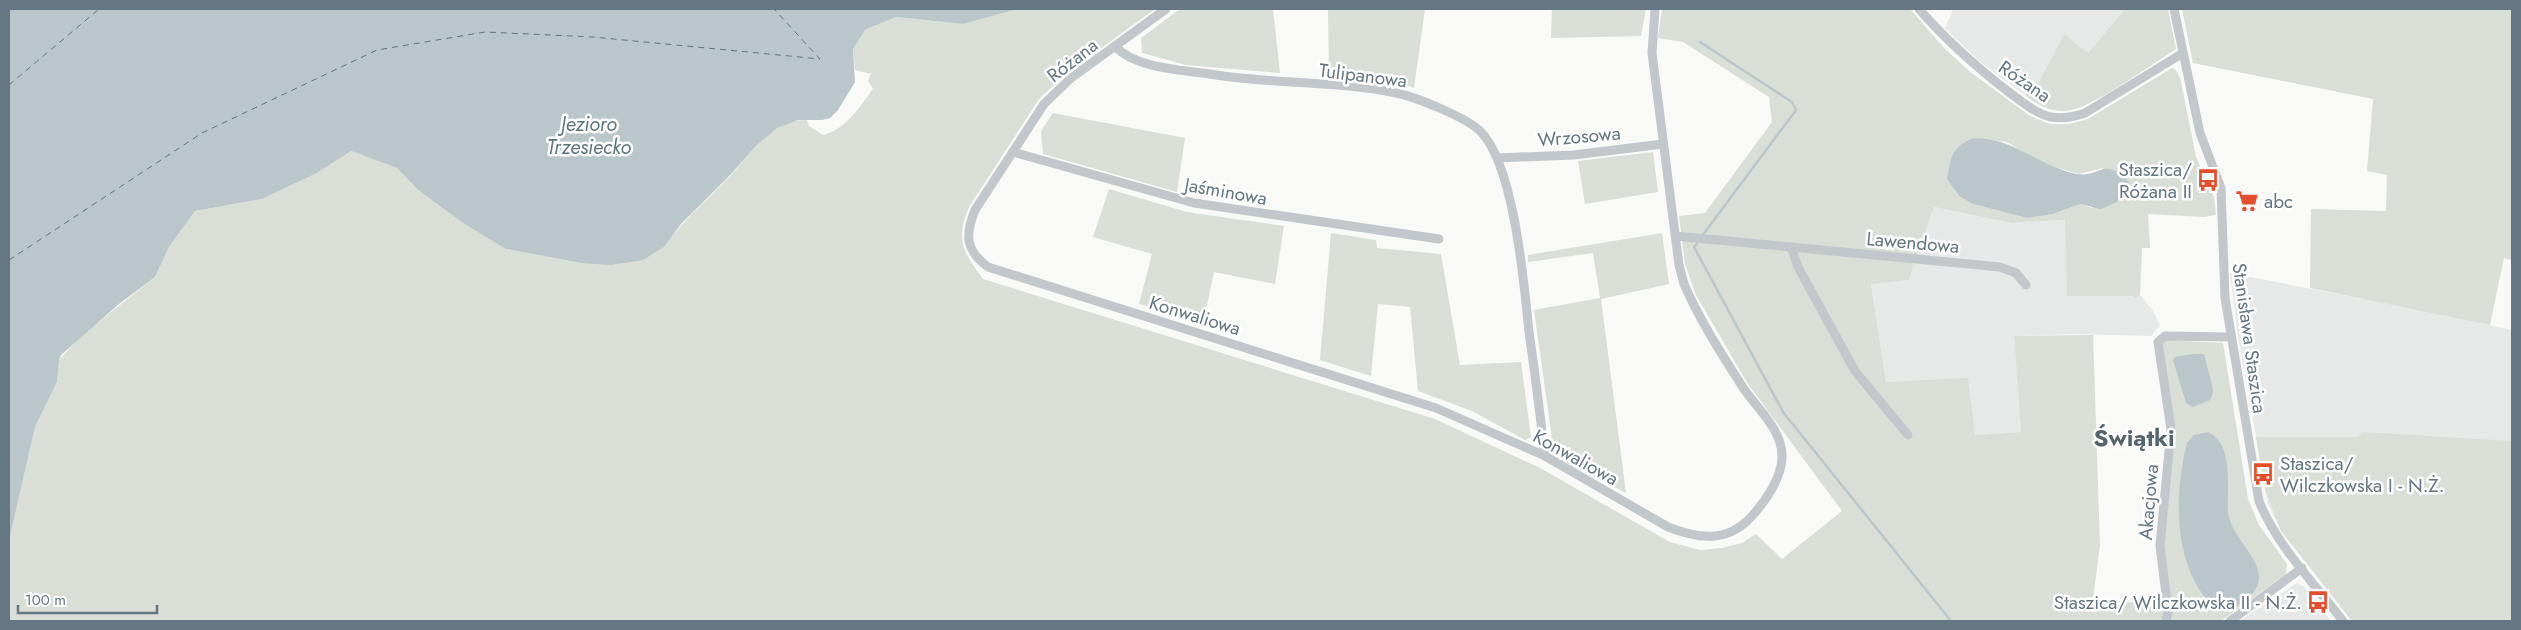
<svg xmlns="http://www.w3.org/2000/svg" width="2521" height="630" viewBox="0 0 2521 630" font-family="Jost,sans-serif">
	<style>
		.built { fill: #e7e8e8 }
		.green { fill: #d9ded6; fill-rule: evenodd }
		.water { fill: #bac6ca }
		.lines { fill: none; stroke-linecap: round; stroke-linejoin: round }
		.stream { stroke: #bac6ca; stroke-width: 2.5 }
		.ferry { stroke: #5f757c; stroke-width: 1; stroke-dasharray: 6 5; stroke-linecap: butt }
		.minor { stroke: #c2c7cb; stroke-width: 9 }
		.labels { text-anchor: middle; stroke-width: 5; stroke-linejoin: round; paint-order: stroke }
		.street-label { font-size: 19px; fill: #647682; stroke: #fff }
		.poi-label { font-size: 19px; fill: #647682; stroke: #fff; text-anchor: end }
		.water-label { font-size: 20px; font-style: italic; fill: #5f757c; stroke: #fff }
		.district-label { font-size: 24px; font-weight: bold; fill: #56646d; stroke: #fff }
	</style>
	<rect width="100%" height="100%" fill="#f9f9f7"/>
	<g class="built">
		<path d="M1953,9h172l-37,44 -24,-19 -24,46 -14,16 -48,-36 -33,-32z"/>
		<path d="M1934,207l78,16 54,-3 66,76 4,2 4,-3 13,16 7,14 -9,11 -77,-2 -60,2 7,96 -46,3 -8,-56 -81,3 -15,-99 38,-3z"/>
		<path d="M2230,273l195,38 87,19v284l-160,7 -71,-90 -13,-27 -30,-168z"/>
		<path d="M2297,583l6,3 28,35h-92z"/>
	</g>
	<g class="green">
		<path d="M1018,9h137l-88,64 -28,26 -70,108c-14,34 -6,44 14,72l452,140 105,49 130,74 30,8 22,-2 20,-5 14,-9 26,25 60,-48 -94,-127 -52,-89 -11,-31 -6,-48 26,-3 67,-91 -3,-25 -86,-55 -25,-4 4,-29h248l35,40 24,22 61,45 20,8h19l19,-5 84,-51 3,1 5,8 16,80 18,40 2,18 -12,2 -56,-3 2,34h-8l-2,47 -4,3 -4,-2h-65l-2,-76 -53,3 -78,-16 -25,73 -38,4 15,98 82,-4 7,57 46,-3 -7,-96 79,-1 7,210 -7,54 70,6 -1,16h-2153v-80l26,-114 22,-45 2,-22 21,-23 75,-60 14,-30 26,-36 67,-12 55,-26 34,-22 46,17 21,22 23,17 65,42 75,14 84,-17c19,-27 43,-47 66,-71 15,-16 27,-34 46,-47 9,-5 19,-8 30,-8l2,6 14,9c23,-6 36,-27 50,-46l-5,-8 3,-7 -16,-4 -2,-21 13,-20 8,-5 22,-7 67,7zM1973,138l34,4 38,22 34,10 24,-6 -11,40 -12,-4 -27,10 -26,4 -54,-14 -13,-7 -12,-18c4,-23 2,-31 25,-41z"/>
		<path d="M1180,9h93l7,64 -94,-8 -44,-12 -1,-15z"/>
		<path d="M1328,9h97l-11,79 -15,-6 -70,-4z"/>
		<path d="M1552,9h94l-5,27 -90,2z"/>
		<path d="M2125,9h43l8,40c-26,16 -84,60 -111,62 -15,1 -27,-6 -39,-15l14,-16 24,-46 24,19z"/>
		<path d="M2182,9h330v251l-8,-2 -14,67 -180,-37 1,-79 75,2 1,-36 -20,-4 6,-72 -180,-36z"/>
		<path d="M1053,113l132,25 -8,54 -134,-38 -2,-23z"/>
		<path d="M1653,152l5,40 -73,12 -7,-43z"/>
		<path d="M1109,189l78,23 97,14 -9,58 -61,-12 -11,52 -64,-20 13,-50 -59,-17z"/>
		<path d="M1331,233l45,7 1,8 64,6 19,111 61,-3 10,75 -6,3 -53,-29 -54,-20 -8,-84 -32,-3 -7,72 -51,-16z"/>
		<path d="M1662,233l7,51 -68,15 25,194 -65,-33 -8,-14 -19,-136 66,-12 -7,-45 -65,9v-7z"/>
		<path d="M2166,340l57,3 25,156 11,26 28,39 -1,10 -65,47h-51l2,-12 -8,-62 11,-118 -13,-84z"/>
		<path d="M2362,432l150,9v180h-160l-71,-90 -16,-41 -9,-53h101z"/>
	</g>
	<g class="water">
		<path d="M9,9h1009l-55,15 -67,-7 -30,12 -13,20 2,33 -17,28 -8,8 -8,2h-24l-21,8 -20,17 -26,29 -50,50 -16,22 -22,14 -32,5 -30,-2 -75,-14 -38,-23 -27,-19 -23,-17 -21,-22 -46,-17 -34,22 -55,26 -67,12 -26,36 -14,30 -36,27 -58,51 -2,5 -2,22 -22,45 -26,114z"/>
		<path d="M1973,138c43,0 64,28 104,36 23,4 27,-19 52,8l-12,20 -16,7 -21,-5 -27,10 -26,4 -54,-14 -13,-7 -13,-18c5,-23 3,-31 26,-41z"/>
		<path d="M2193,354h11l8,31 1,8 -3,7 -17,7 -7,-4 -13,-43 2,-3z"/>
		<path d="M2208,432c27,12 18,58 20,81 4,30 51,56 21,84 -8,7 -16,13 -27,15 -9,-3 -13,-10 -19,-17 -30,-42 -28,-105 -16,-152l7,-8z"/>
	</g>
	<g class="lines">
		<g class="stream">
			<path d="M1700,42l92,60 4,8 -94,126"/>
			<path d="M1699,241l-5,6 89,165 168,209"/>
		</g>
		<g class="ferry">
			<path d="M9,85l90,-76"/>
			<path d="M9,260l193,-127 175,-83 108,-18 108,5 227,22 -46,-50"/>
		</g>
		<g class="minor">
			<path d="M1166,9l-95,69 -27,26 -69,106c-10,25 -10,40 13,57l448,141 109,48 123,71c31,12 59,16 83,-10 14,-15 30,-38 31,-59 1,-29 -26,-50 -40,-72 -21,-33 -43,-67 -58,-102l-5,-19 -27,-212 3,-44"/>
			<path d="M1919,9c27,31 55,56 87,81 14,10 28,23 45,27 12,2 23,0 34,-4l98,-60"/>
			<path d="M2174,9l26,124 21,55 4,110 34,203c18,45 55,82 84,120"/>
			<path d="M1116,47c20,22 70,23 100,28 59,9 122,6 180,18 20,4 72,25 85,39 33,34 43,151 48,200 6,41 11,82 16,124"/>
			<path d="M1013,152l181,51 245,36"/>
			<path d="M1497,158l77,-3 89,-11"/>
			<path d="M1675,236l325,31 16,6 10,12"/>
			<path d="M1791,247l7,20 57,104 53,64"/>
			<path d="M2166,621l2,-11 -8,-64 11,-117 -13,-87 7,-6 66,1"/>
			<path d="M2230,621l72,-53"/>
		</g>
	</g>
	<defs>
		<symbol id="bus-bare" viewBox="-9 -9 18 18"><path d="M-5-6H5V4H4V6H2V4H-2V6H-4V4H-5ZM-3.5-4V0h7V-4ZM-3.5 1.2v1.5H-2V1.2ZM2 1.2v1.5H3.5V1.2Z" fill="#e34f2d" stroke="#fff" stroke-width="2.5" paint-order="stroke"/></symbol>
		<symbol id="supermarket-bare" viewBox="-9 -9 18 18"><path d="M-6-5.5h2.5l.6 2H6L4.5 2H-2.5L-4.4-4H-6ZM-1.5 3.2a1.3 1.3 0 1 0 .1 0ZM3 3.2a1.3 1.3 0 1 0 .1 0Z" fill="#e34f2d" stroke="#fff" stroke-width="2.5" paint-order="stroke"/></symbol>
	</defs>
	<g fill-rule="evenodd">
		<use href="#bus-bare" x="2192" y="164" width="32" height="32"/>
		<use href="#supermarket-bare" x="2231" y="185" width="32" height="32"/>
		<use href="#bus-bare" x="2247" y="458" width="32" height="32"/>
		<use href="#bus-bare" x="2302" y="586" width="32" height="32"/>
	</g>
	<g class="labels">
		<g class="street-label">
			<text transform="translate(1072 60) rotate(-38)" y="7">Różana</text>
			<text transform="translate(1363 75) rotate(7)" y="7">Tulipanowa</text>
			<text transform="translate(2025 81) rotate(34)" y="7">Różana</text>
			<text transform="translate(1579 136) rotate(-5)" y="7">Wrzosowa</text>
			<text transform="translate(1226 191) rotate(10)" y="7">Jaśminowa</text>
			<text transform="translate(1913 242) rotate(5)" y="7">Lawendowa</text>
			<text transform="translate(1195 315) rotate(17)" y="7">Konwaliowa</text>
			<text transform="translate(2250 338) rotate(82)" y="7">Stanisława Staszica</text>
			<text transform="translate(1576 457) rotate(29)" y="7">Konwaliowa</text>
			<text transform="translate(2148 502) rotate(-85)" y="7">Akacjowa</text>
		</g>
		<g class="poi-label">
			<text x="2192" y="176">Staszica/<tspan x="2192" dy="22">Różana II</tspan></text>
			<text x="2264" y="208" text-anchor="start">abc</text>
			<text x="2280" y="470" text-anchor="start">Staszica/<tspan x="2280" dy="22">Wilczkowska I - N.Ż.</tspan></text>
			<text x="2302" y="609">Staszica/ Wilczkowska II - N.Ż.</text>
		</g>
		<g class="water-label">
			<text x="589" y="131">Jezioro<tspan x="589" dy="23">Trzesiecko</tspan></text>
		</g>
		<g class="district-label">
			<text x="2134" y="446">Świątki</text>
		</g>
	</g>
	<rect width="2521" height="630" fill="none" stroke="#647682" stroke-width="20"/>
	<path d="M18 605v8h139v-8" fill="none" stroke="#647682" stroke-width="2.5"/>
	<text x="25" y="605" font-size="15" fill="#647682" stroke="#ffffff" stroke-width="4" paint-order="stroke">100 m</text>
</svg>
